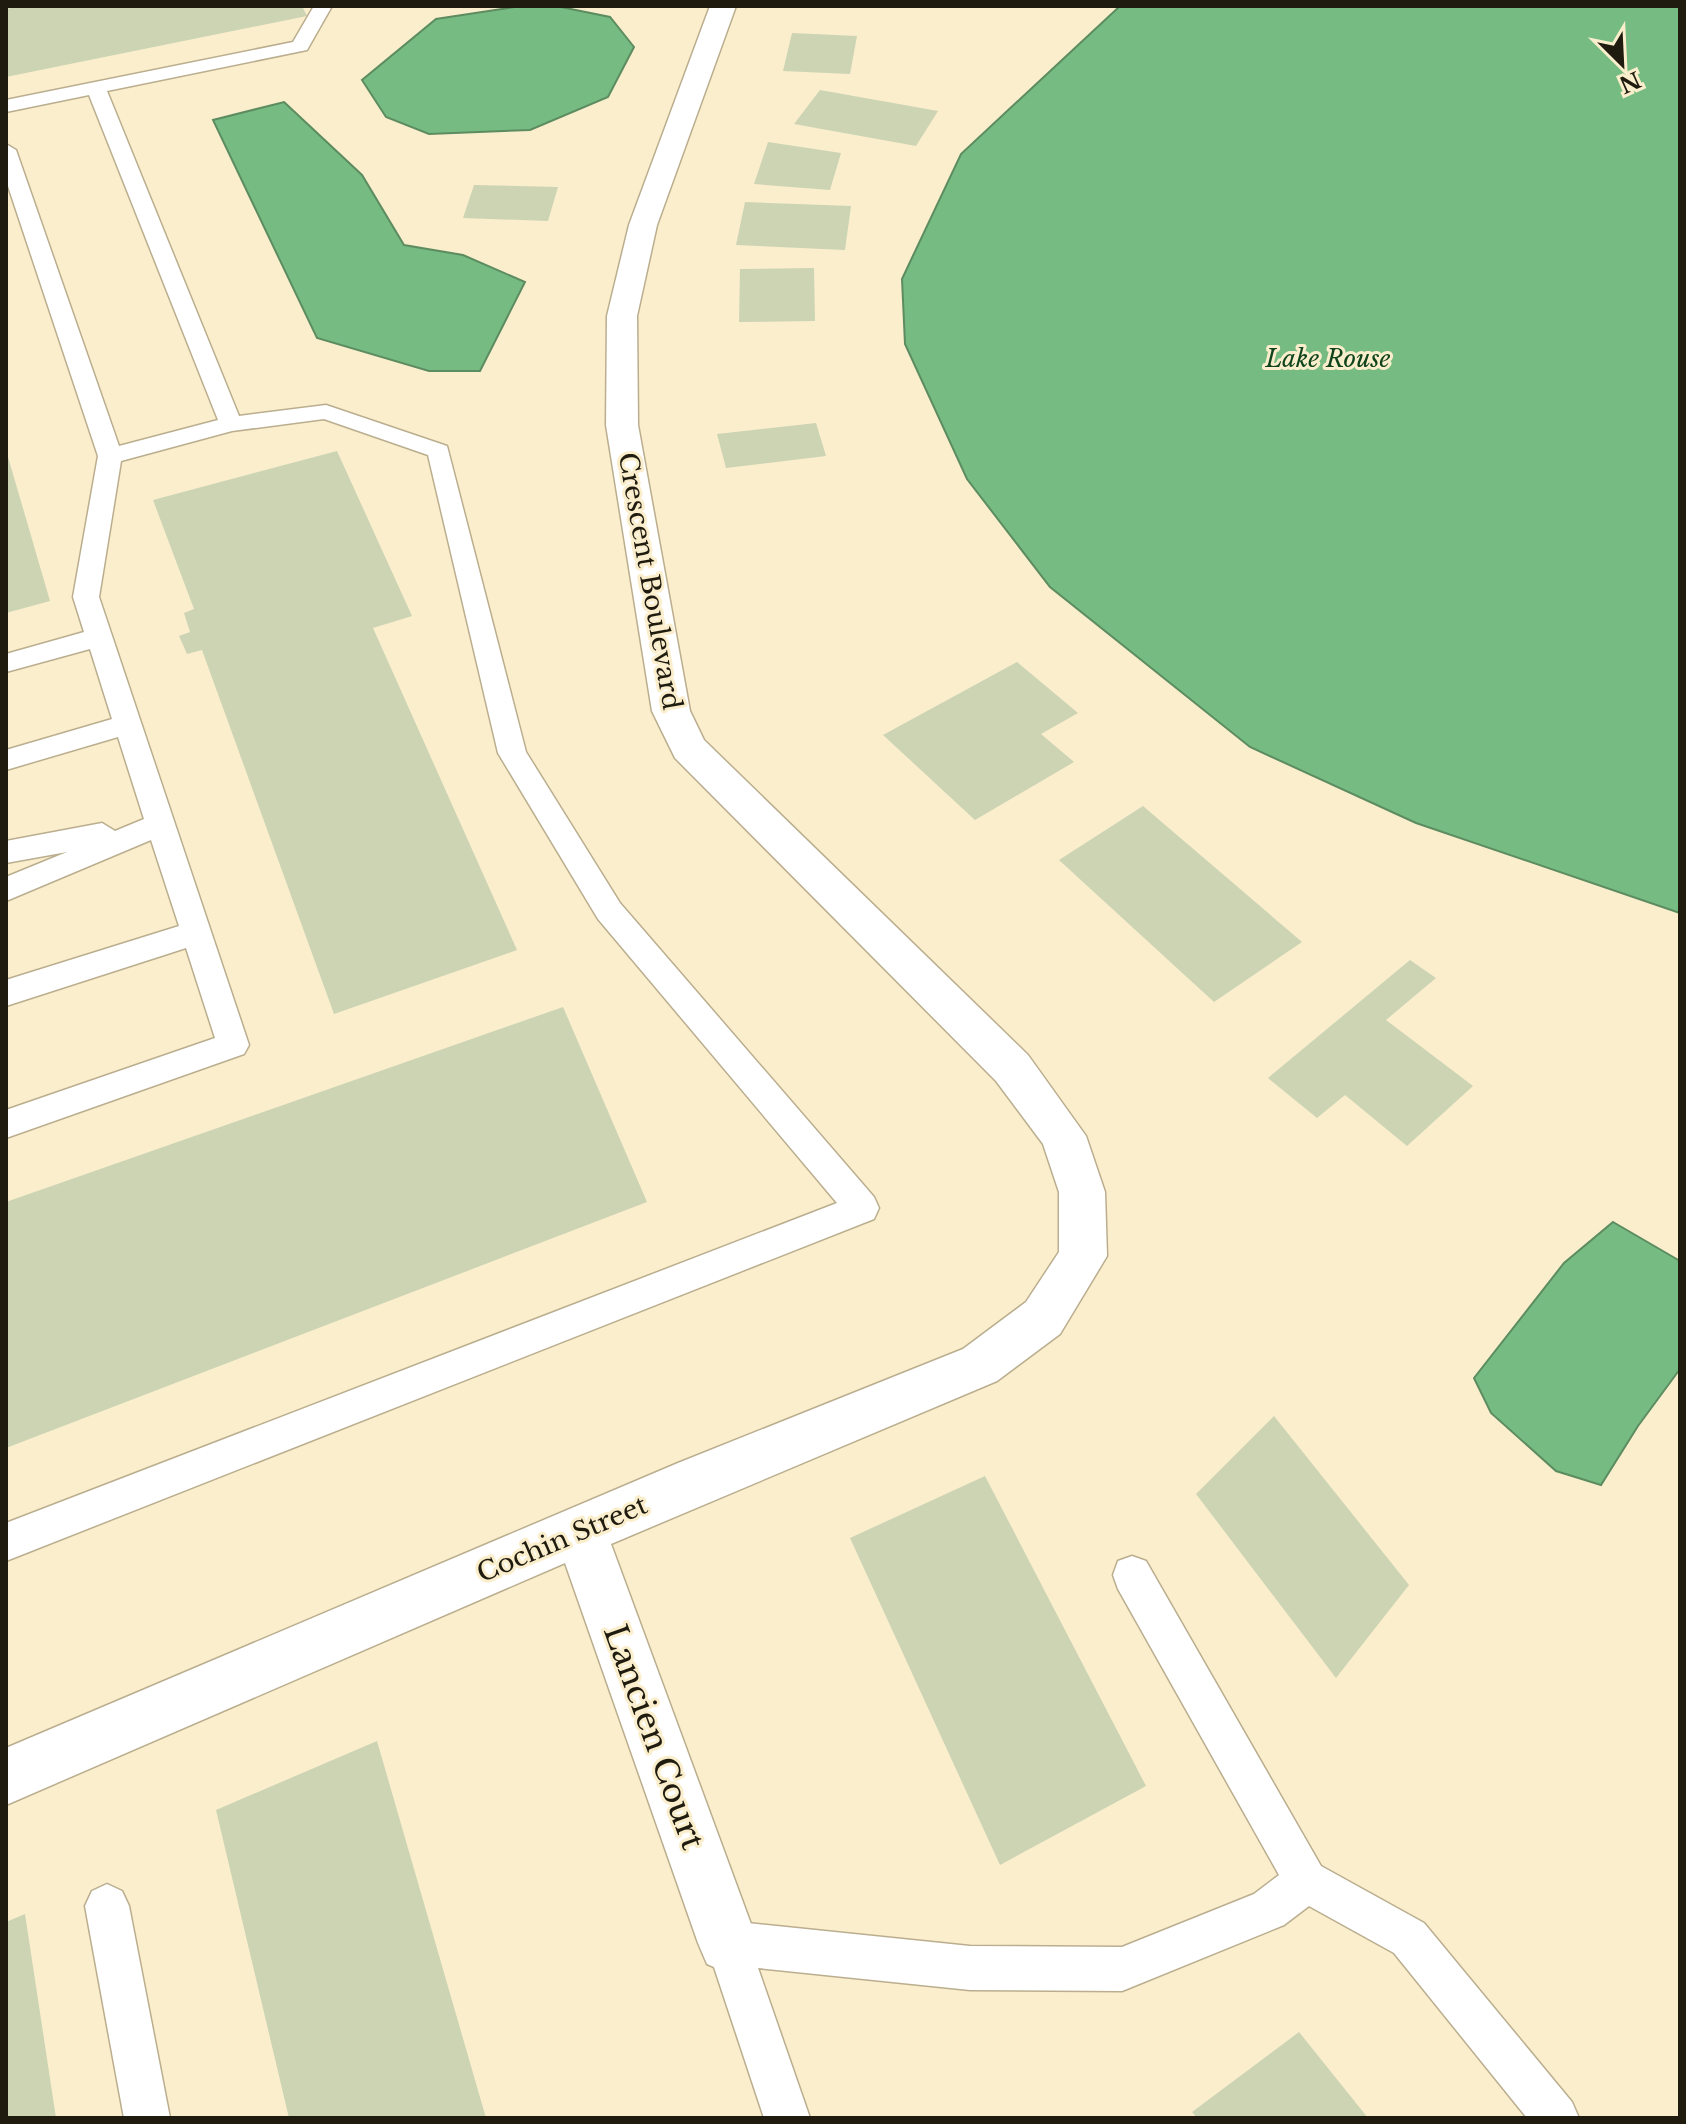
<svg xmlns="http://www.w3.org/2000/svg" width="1686" height="2124" viewBox="0 0 1686 2124" font-family="'Libre Baskerville',serif">
	<style>
		.water { fill: #76bc82; stroke: #5c8c60; stroke-width: 2 }
		.building { fill: #ccd4b4 }
		.lines { fill: none; stroke-linecap: round; stroke-linejoin: round }
		.lane-casing { stroke: #baae8f; stroke-width: 3 }
		.street-casing { stroke: #baae8f; stroke-width: 3 }
		.lane { fill: #fff; fill-rule: evenodd }
		.street { fill: #fff; fill-rule: evenodd }
		.labels { text-anchor: middle; stroke-width: 6; stroke-linejoin: round; paint-order: stroke }
		.far-water-label { font-size: 24px; font-style: italic; fill: #10441d; stroke: #faeecd }
		.street-label { font-size: 26px; fill: #1f1b0f; stroke: #faeecd }
		.near-street-label { font-size: 32px; fill: #1f1b0f; stroke: #faeecd }
	</style>
	<rect width="100%" height="100%" fill="#faeecd"/>
	<g class="water">
		<path d="M521,6h35l54,11 24,30 -26,50 -78,33 -101,4 -43,-17 -24,-37 74,-61z"/>
		<path d="M1120,6h560v907l-264,-90 -166,-76 -200,-160 -83,-108 -62,-135 -3,-65 59,-125z"/>
		<path d="M284,102l78,73 42,70 59,10 62,27 -45,89h-51l-112,-33 -104,-218z"/>
		<path d="M1613,1222l67,39v108l-42,57 -37,59 -45,-14 -65,-58 -17,-35 90,-115z"/>
	</g>
	<g class="building">
		<path d="M20,6h282l5,10 -301,61v-68z"/>
		<path d="M792,33l65,3 -7,38 -67,-3z"/>
		<path d="M820,90l118,21 -22,35 -122,-22z"/>
		<path d="M768,142l73,11 -11,37 -76,-6z"/>
		<path d="M474,185l84,2 -10,34 -85,-3z"/>
		<path d="M745,202l106,4 -6,44 -109,-5z"/>
		<path d="M814,268l1,53 -76,1 1,-53z"/>
		<path d="M816,423l10,33 -100,12 -9,-34z"/>
		<path d="M6,450l44,151 -44,12z"/>
		<path d="M337,451l75,165 -39,12 144,322 -183,64 -132,-364 -15,4 -8,-18 11,-4 -6,-19 10,-4 -41,-109z"/>
		<path d="M1017,662l61,51 -37,21 33,28 -99,58 -92,-85z"/>
		<path d="M1143,806l159,136 -88,60 -155,-142z"/>
		<path d="M1410,960l26,18 -50,42 87,66 -66,60 -62,-51 -28,23 -49,-40z"/>
		<path d="M563,1007l84,195 -641,246v-246z"/>
		<path d="M1274,1416l135,169 -73,93 -140,-184z"/>
		<path d="M985,1476l161,310 -146,79 -150,-327z"/>
		<path d="M377,1741l109,377h-197l-73,-308z"/>
		<path d="M25,1914l31,204h-50v-196z"/>
		<path d="M1299,2032l69,86h-171l-5,-6z"/>
	</g>
	<g class="lines">
		<defs>
			<g id="lane">
				<path d="M314,6h18l-25,44 -200,41 132,325 87,-11 121,41 79,306 94,151 254,294 5,11 -5,11 -868,342v-38l831,-320 -239,-284 -100,-166 -70,-298 -104,-36 -92,12 -111,30 -22,136 150,448 -5,9 -238,84v-28l209,-72 -29,-90 -180,58v-26l173,-54 -28,-86 -145,61v-24l61,-25 -61,11v-22l96,-18 13,8 29,-12 -26,-82 -112,33v-20l106,-31 -22,-70 -84,23v-18l78,-22 -11,-35 25,-141 -92,-276v-36l10,6 103,296 99,-26 -129,-325 -83,17v-12l287,-58z"/>
				<path d="M1132,1556l14,5 175,305 103,57 148,179 7,16h-52l-133,-165 -85,-47 -25,19 -162,66 -152,-1 -212,-22 52,150h-46l-58,-175 7,-15 15,-7 242,25 152,1 132,-53 25,-19 -161,-286 -5,-14 5,-14z"/>
				<path d="M107,1884l15,7 7,15 41,212h-46l-39,-212 7,-15z"/>
			</g>
			<path id="street" d="M710,6h26l-79,219 -20,91 1,109 52,286 14,29 324,315 58,81 19,56 2,64 -47,78 -63,47 -386,163 147,399 -9,21 -21,9 -21,-9 -9,-21 -133,-380 -559,242v-57l672,-285 285,-114 63,-47 33,-50v-60l-16,-48 -47,-63 -321,-323 -23,-47 -46,-286 1,-109 22,-91z"/>
		</defs>
		<use href="#lane" class="lane-casing"/>
		<use href="#street" class="street-casing"/>
		<use href="#lane" class="lane"/>
		<use href="#street" class="street"/>
	</g>
	<g class="labels">
		<g class="far-water-label">
			<text x="1328" y="367">Lake Rouse</text>
		</g>
		<g class="street-label">
			<text transform="translate(650 581) rotate(80)" y="9">Crescent Boulevard</text>
			<text transform="translate(562 1539) rotate(-23)" y="9">Cochin Street</text>
		</g>
		<g class="near-street-label">
			<text transform="translate(654 1737) rotate(70)" y="11">Lancien Court</text>
		</g>
	</g>
	<rect width="1686" height="2124" fill="none" stroke="#1f1b0f" stroke-width="16"/>
	<g transform="translate(1622 64) rotate(156)" stroke="#faeecd" stroke-width="6" paint-order="stroke">
	<path d="M0-6L14 30L0 20L-14 30Z" fill="#1f1b0f"/>
	<text y="-12" font-size="22" font-weight="bold" text-anchor="middle" fill="#1f1b0f">N</text>
	</g>
</svg>
